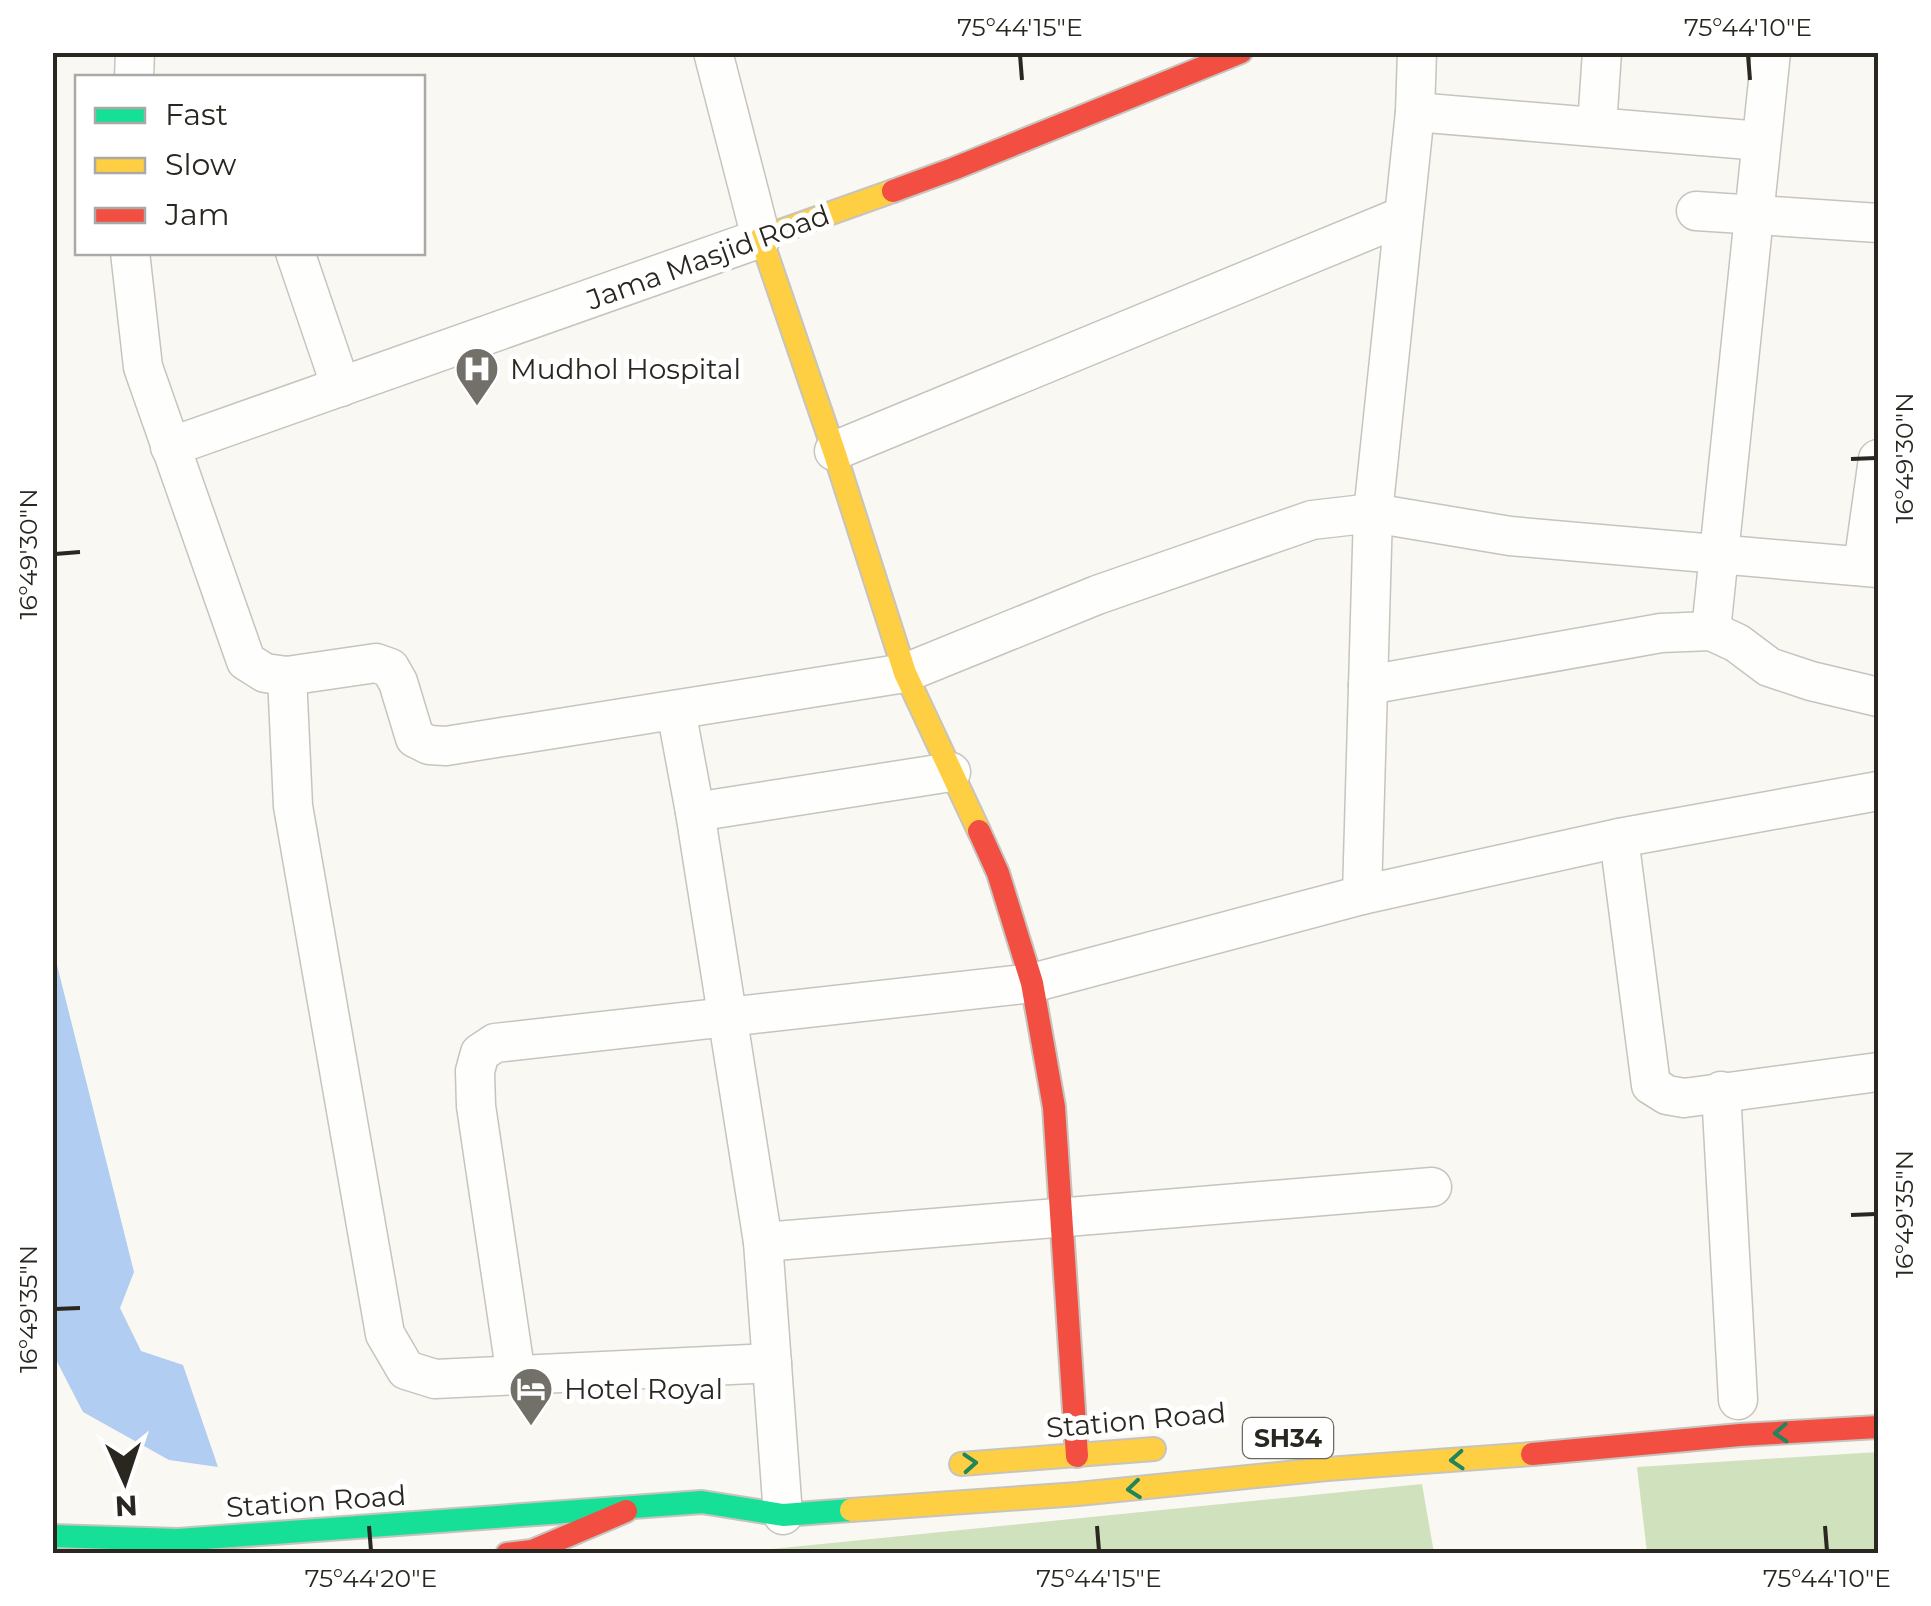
<svg xmlns="http://www.w3.org/2000/svg" width="1931" height="1606" viewBox="0 0 1931 1606" font-family="Montserrat,sans-serif">
	<style>
		.forest { fill: #d0e1be }
		.water { fill: #b1cdf1 }
		.lines { fill: none; stroke-linecap: round; stroke-linejoin: round }
		.street-casing { stroke: #c7c4be; stroke-width: 41 }
		.fast-casing { stroke: #c7c4be; stroke-width: 26 }
		.slow-casing { stroke: #c7c4be; stroke-width: 26 }
		.jam-casing { stroke: #c7c4be; stroke-width: 26 }
		.street { stroke: #fefefd; stroke-width: 38 }
		.fast { stroke: #16e098; stroke-width: 22 }
		.slow { stroke: #ffcf43; stroke-width: 22 }
		.jam { stroke: #f24e42; stroke-width: 22 }
		.oneway { stroke: #20845c }
		.ticks { fill: none; stroke: #2a2720; stroke-width: 4 }
		.labels { text-anchor: middle; stroke-width: 10; stroke-linejoin: round; paint-order: stroke }
		.shield { fill: #fff; stroke: #6a6863; stroke-width: 2.5 }
		.shield-label { font-size: 25px; font-weight: bold; fill: #2a2720 }
		.street-label { font-size: 28px; fill: #2a2720; stroke: #fff }
		.poi-label { font-size: 28px; fill: #2a2720; stroke: #fff; text-anchor: start }
		.neatline { fill: none; stroke: #2a2720; stroke-width: 4 }
		.ticks-label { font-size: 25px; text-anchor: middle; fill: #2a2720 }
	</style>
	<rect width="100%" height="100%" fill="#faf8f2"/>
	<g class="forest">
		<path d="M1878,1452v101h-231l-10,-86z"/>
		<path d="M1422,1484l12,69 -713,1z"/>
	</g>
	<path class="water" d="M53,949l81,323 -14,36 21,43 42,14 35,102 -49,-7 -86,-48 -30,-58z"/>
	<g class="lines">
		<defs>
			<g id="street">
				<path d="M134,78l1,-26"/>
				<path d="M1415,112l346,29"/>
				<path d="M1597,126l5,-74"/>
				<path d="M1696,211l182,12"/>
				<path d="M130,252l13,115 103,294 19,12 22,3 89,-13 14,5 8,14 17,56 14,7 17,1 459,-73 192,-78 215,-75 61,-7 137,23 368,32"/>
				<path d="M295,252l46,135"/>
				<path d="M170,447l591,-209 -48,-186"/>
				<path d="M834,451l569,-235"/>
				<path d="M1863,566l15,-107"/>
				<path d="M1711,631l60,-579"/>
				<path d="M287,676l6,130 92,528 21,36 29,9 337,-16"/>
				<path d="M1368,685l293,-52 50,-2 26,12 32,24 42,14 67,16"/>
				<path d="M676,710l19,102 68,430 20,273"/>
				<path d="M695,812l256,-40"/>
				<path d="M1619,838l32,247 16,10 17,3 194,-26"/>
				<path d="M1362,895l11,-382 42,-401 2,-60"/>
				<path d="M1721,1091l17,309"/>
				<path d="M763,1242l669,-55"/>
				<path d="M516,1376l-40,-270 -1,-35 5,-18 15,-10 537,-60 330,-88 257,-57 259,-47"/>
			</g>
			<path id="fast" d="M52,1536l126,4 524,-38 81,13 68,-5"/>
			<g id="slow">
				<path d="M893,191l-132,47 73,213 71,222 74,158"/>
				<path d="M961,1464l193,-15"/>
				<path d="M851,1510l227,-16 249,-25 205,-15"/>
			</g>
			<g id="jam">
				<path d="M893,191l60,-22 288,-117"/>
				<path d="M979,831l19,42 34,110 22,124 23,349"/>
				<path d="M1532,1454l208,-19 138,-8"/>
				<path d="M507,1554l25,-3 94,-40"/>
			</g>
		</defs>
		<use href="#street" class="street-casing"/>
		<use href="#fast" class="fast-casing"/>
		<use href="#slow" class="slow-casing"/>
		<use href="#jam" class="jam-casing"/>
		<use href="#street" class="street"/>
		<use href="#fast" class="fast"/>
		<use href="#slow" class="slow"/>
		<use href="#jam" class="jam"/>
	</g>
	<defs><path id="oneway-chevron" d="M-2-3.5L2.5 0L-2 3.5" fill="none" stroke-width="1.6" stroke-linecap="round" stroke-linejoin="round" transform="scale(2.5)"/></defs>
	<g class="oneway">
		<use href="#oneway-chevron" transform="translate(1781 1433) rotate(177)"/>
		<use href="#oneway-chevron" transform="translate(1457 1460) rotate(176)"/>
		<use href="#oneway-chevron" transform="translate(970 1463) rotate(-4)"/>
		<use href="#oneway-chevron" transform="translate(1134 1489) rotate(174)"/>
	</g>
	<path class="ticks" d="M1020,55l2,25M1748,55l2,25M1851,459l25,-1M55,554l25,-2M1851,1215l25,-1M55,1309l25,-1M369,1526l2,25M1097,1526l2,25M1825,1526l2,25"/>
	<defs>
		<symbol id="hospital-pin" viewBox="-11 -11 22 30"><path d="M0 17L-7.5 6A9.5 9.5 0 1 1 7.5 6Z" fill="#73706a" stroke="#fff"/><path d="M-5-5h3v3.5h4V-5h3V5h-3V1.5h-4V5h-3Z" fill="#fff"/></symbol>
		<symbol id="hotel-pin" viewBox="-11 -11 22 30"><path d="M0 17L-7.5 6A9.5 9.5 0 1 1 7.5 6Z" fill="#73706a" stroke="#fff"/><path d="M-6-4.5h1.5V1H6V5H4.5V3h-9V5H-6ZM-4 0a1.8 1.8 0 1 1 3.6 0ZM.5 0V-2.5h3Q6-2.5 6 0Z" fill="#fff"/></symbol>
	</defs>
	<g fill-rule="evenodd">
		<use href="#hospital-pin" x="452" y="344" width="50" height="68"/>
		<use href="#hotel-pin" x="506" y="1364" width="50" height="68"/>
	</g>
	<g class="labels">
		<rect class="shield" x="1243" y="1418" width="90" height="40" rx="8"/>
		<g class="shield-label">
			<text x="1288" y="1447">SH34</text>
		</g>
		<g class="street-label">
			<text transform="translate(708 257) rotate(-20)" y="10">Jama Masjid Road</text>
			<text transform="translate(1136 1420) rotate(-5)" y="10">Station Road</text>
			<text transform="translate(316 1501) rotate(-4)" y="10">Station Road</text>
		</g>
		<g class="poi-label">
			<text x="510" y="379">Mudhol Hospital</text>
			<text x="564" y="1399">Hotel Royal</text>
		</g>
	</g>
	<rect width="1931" height="1606" fill="none" stroke="#ffffff" stroke-width="110"/>
	<rect x="75" y="75" width="350" height="180" fill="#ffffff" stroke="#aaa9a6" stroke-width="2.5"/>
	<rect x="95" y="108" width="50" height="15" fill="#16e098" stroke="#aaa9a6" stroke-width="2.5"/>
	<text x="165" y="125" font-size="30" fill="#2a2720">Fast</text>
	<rect x="95" y="158" width="50" height="15" fill="#ffcf43" stroke="#aaa9a6" stroke-width="2.5"/>
	<text x="165" y="175" font-size="30" fill="#2a2720">Slow</text>
	<rect x="95" y="208" width="50" height="15" fill="#f24e42" stroke="#aaa9a6" stroke-width="2.5"/>
	<text x="165" y="225" font-size="30" fill="#2a2720">Jam</text>
	<g transform="translate(125 1481) rotate(177)" stroke="#ffffff" stroke-width="8" paint-order="stroke">
	<path d="M0-8L18 38L0 25L-18 38Z" fill="#2a2720"/>
	<text y="-15" font-size="28" font-weight="bold" text-anchor="middle" fill="#2a2720">N</text>
	</g>
	<rect x="55" y="55" width="1821" height="1496" class="neatline"/>
	<g class="ticks-label">
		<text x="1020" y="36">75°44'15"E</text>
		<text x="1748" y="36">75°44'10"E</text>
		<text transform="translate(1904 458) rotate(-90)" y="9">16°49'30"N</text>
		<text transform="translate(28 554) rotate(-90)" y="9">16°49'30"N</text>
		<text transform="translate(1904 1214) rotate(-90)" y="9">16°49'35"N</text>
		<text transform="translate(28 1309) rotate(-90)" y="9">16°49'35"N</text>
		<text x="371" y="1587">75°44'20"E</text>
		<text x="1099" y="1587">75°44'15"E</text>
		<text x="1827" y="1587">75°44'10"E</text>
	</g>
</svg>
